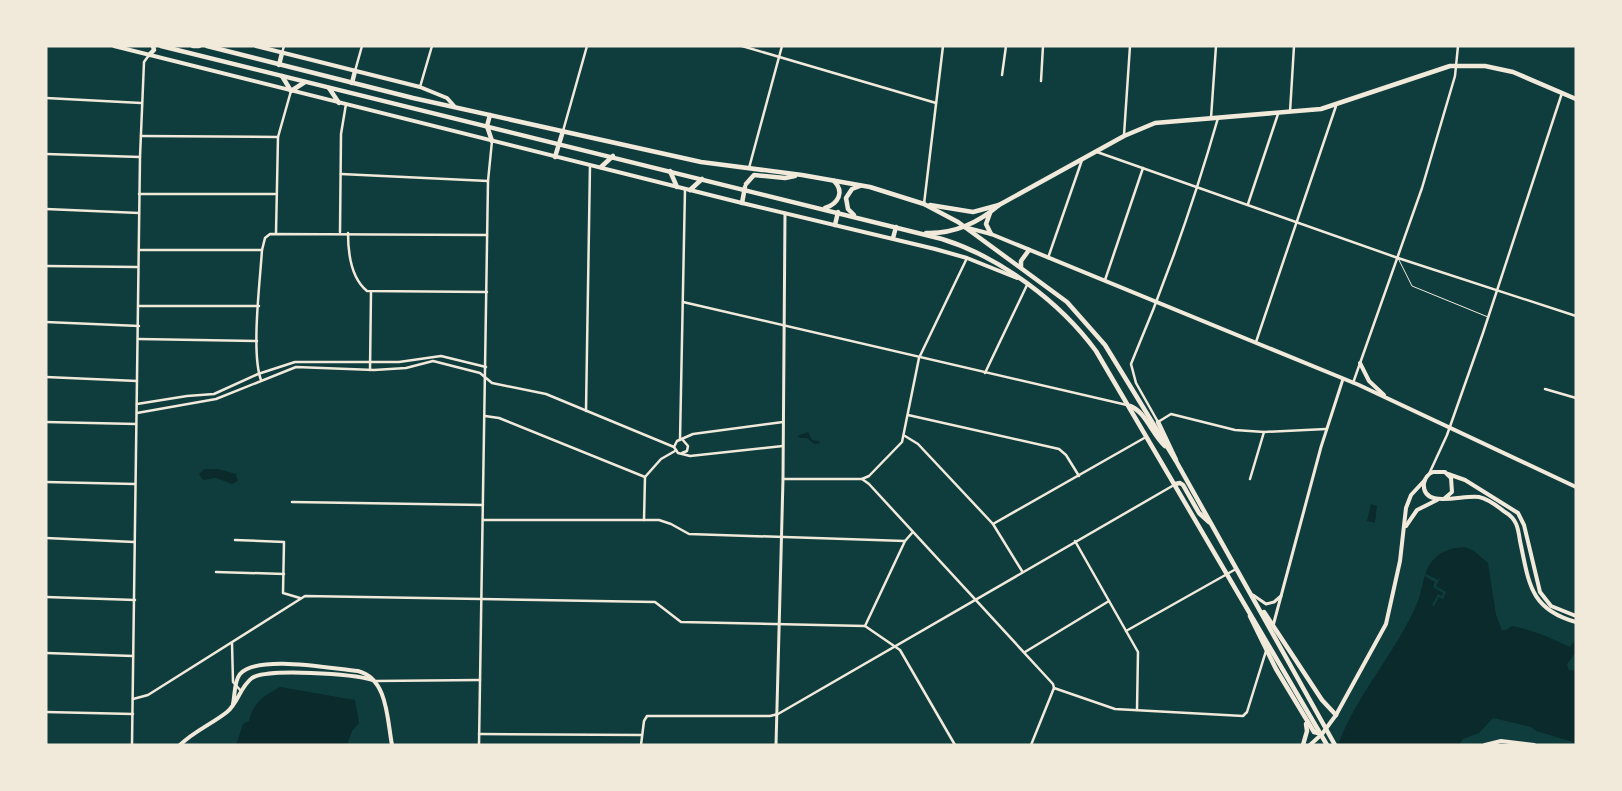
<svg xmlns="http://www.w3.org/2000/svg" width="1622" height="791" viewBox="0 0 1622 791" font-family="Signika,sans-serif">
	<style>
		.water { fill: #0a2a2b }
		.pier { fill: #0f3d3e }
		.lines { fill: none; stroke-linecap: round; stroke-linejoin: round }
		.service { stroke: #f1e9da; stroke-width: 1 }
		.minor { stroke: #f1e9da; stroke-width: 2.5 }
		.tertiary { stroke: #f1e9da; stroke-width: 3 }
		.secondary { stroke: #f1e9da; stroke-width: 4 }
		.primary { stroke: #f1e9da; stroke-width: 4.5 }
	</style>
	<rect width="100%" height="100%" fill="#0f3d3e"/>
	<g class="water">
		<path d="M808,432l4,8 7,1 1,2 -6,1 -7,-6h-7l-3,-2z"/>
		<path d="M204,469h14l18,5 2,7 -6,3 -16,-6 -13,2 -4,-6z"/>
		<path d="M1371,504l6,2 -2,17 -8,-2z"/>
		<path d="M1465,547l9,4 14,12 8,52 6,15h4l6,-4c21,4 39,12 58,21l6,-8v13l-9,12 2,6 7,1v72l-40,-12 -5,-4 -38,-9 -14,15 -16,6 -4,6h-121c19,-52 59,-93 80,-144 5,-13 5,-31 16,-42 8,-9 19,-11 31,-12z"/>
		<path d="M280,687l75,13 4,23 -7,8 -5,14h-111l7,-21 6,-3c4,-19 15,-25 31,-34z"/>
	</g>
	<path class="pier" d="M1426,574l12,6 3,-3 -5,9 10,6 -3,7 -4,-2 -5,9 -2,-1 6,-11 4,2 1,-3 -10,-6 2,-5 -10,-6z"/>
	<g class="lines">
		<path class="service" d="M1398,258l14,28 76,31"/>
		<g class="minor">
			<path d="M742,46l194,57"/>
			<path d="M282,53l2,-7"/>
			<path d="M355,71l7,-25"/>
			<path d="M1002,75l4,-29"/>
			<path d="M1041,81l2,-35"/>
			<path d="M420,87l12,-41"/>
			<path d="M46,98l95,5"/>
			<path d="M1290,112l4,-66"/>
			<path d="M1211,118l5,-72"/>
			<path d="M1218,118c-24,84 -53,166 -87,246l5,19 22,39 13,-8 64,16 29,2 62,-3"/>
			<path d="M563,131l24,-85"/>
			<path d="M1124,135l6,-89"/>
			<path d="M141,136l137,1"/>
			<path d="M1097,152l301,106 178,58"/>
			<path d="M46,154l94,3"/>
			<path d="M749,168l33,-122"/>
			<path d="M341,174l147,7"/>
			<path d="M139,194h136"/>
			<path d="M924,204l19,-158"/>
			<path d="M1248,204l30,-90"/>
			<path d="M46,209l93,4"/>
			<path d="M340,232l1,-98 5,-30"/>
			<path d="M276,233l2,-96 13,-46"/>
			<path d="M348,233c0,18 3,45 19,58l120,1"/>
			<path d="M139,250h123"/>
			<path d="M1048,258l34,-98"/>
			<path d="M46,266l91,1"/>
			<path d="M1105,280l38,-112"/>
			<path d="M683,302l444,103"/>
			<path d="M139,306h120"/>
			<path d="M46,322l93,4"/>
			<path d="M139,339l118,2"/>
			<path d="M1256,342l80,-236"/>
			<path d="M370,370l1,-78"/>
			<path d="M985,373l42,-88"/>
			<path d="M46,377l91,4"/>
			<path d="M261,380c-10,-27 -1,-98 1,-130l3,-12 5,-4 217,1"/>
			<path d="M1353,383l69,-195 33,-112 3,-30"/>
			<path d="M1545,389l31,9"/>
			<path d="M137,404l50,-8 27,-2 44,-20 37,-12h104l42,-6 45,11"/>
			<path d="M586,411l4,-246"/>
			<path d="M137,413l79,-14 80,-32 78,3 32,-2 27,-7 47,12 12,10 54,11 128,53"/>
			<path d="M908,415l151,34 7,6 13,21"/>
			<path d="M485,416l14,2 146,59"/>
			<path d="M46,422l90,2"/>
			<path d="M905,436l13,8 75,80 29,47"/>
			<path d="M680,440l5,-251"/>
			<path d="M783,446l-93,10 -12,-3 -4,-6 3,-6 16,-7 90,-12"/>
			<path d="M682,453l5,-2 1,-5 -6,-7"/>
			<path d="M1429,474l18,-39 36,-102 79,-240"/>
			<path d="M783,479h79l7,5 184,200 1,4 -23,57"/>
			<path d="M862,479l7,-3 33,-34 17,-84 48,-100"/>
			<path d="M1250,479l14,-47"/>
			<path d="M46,482l89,2"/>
			<path d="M292,502l191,3"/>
			<path d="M483,520h176l12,4 18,10 216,7"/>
			<path d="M644,520l1,-43 16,-18 14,-8"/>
			<path d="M993,524l153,-87"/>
			<path d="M46,538l88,4"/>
			<path d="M235,540l49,2 -1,51 17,5"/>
			<path d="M1075,541l63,111 -1,58"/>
			<path d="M216,572l68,2"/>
			<path d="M46,597l89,3"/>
			<path d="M865,626l40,-85 7,-8"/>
			<path d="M1126,631l110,-62"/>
			<path d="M232,643l1,39 8,9"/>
			<path d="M1025,652l84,-51"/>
			<path d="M46,653l87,3"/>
			<path d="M375,681l105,-1"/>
			<path d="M1054,688l61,21 128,7 4,-4 19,-61"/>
			<path d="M133,699l15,-4 157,-99 350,6 26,20 184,4 35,24 55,95"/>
			<path d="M46,712l87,2"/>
			<path d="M479,734l162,1"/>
			<path d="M132,745l8,-588 4,-95 5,-7"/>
			<path d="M479,745l9,-564 4,-40"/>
			<path d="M641,745l3,-24 3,-5h123l8,-2 396,-229"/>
		</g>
		<g class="tertiary">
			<path d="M1253,595l13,9 8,-2 7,-6"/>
			<path d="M1273,626l48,-179 22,-68"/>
			<path d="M776,745l7,-266 2,-266"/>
		</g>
		<g class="secondary">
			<path d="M114,46l628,157 193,46 32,9 50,20"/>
			<path d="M256,46l164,41 27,11 8,9"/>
			<path d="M964,227l27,7 368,151 217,102"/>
			<path d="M1360,363l9,18 15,14"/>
			<path d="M1448,474l17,6 53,33 6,12 16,67 11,14 25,10"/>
			<path d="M1445,498l7,-6 -1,-14 -6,-6h-12c-5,2 -8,6 -9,11 -3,27 40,11 55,14 10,2 18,9 26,15 12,7 13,16 15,29 9,41 9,68 56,81"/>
			<path d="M1406,526l11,-16 20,-10"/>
			<path d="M233,704c2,-9 1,-23 7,-30 18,-20 93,-5 118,-3 30,8 29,48 34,74"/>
			<path d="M180,745c14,-14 32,-21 47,-33 11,-9 13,-25 25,-34 16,-10 101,-4 121,2"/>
			<path d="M1310,745l12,-11 14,-19 50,-91 14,-63 6,-53 5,-13 14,-15"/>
			<path d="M1485,745l16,-4 33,4"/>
		</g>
		<g class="primary">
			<path d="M161,46l781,193c58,18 118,63 154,112l231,394"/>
			<path d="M193,46h6"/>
			<path d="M207,46l206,52 288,64 101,13 68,12 54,17 34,18 109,80 38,43 71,116 159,284"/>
			<path d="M149,55l5,-5 -1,-4"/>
			<path d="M279,65l3,-12"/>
			<path d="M282,76l9,15 14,-9"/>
			<path d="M352,83l3,-12"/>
			<path d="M329,88l10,15"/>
			<path d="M490,115l-3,11 5,15"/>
			<path d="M555,157l8,-26"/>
			<path d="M601,167l12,-11"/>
			<path d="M670,171l7,16"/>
			<path d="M746,184l8,-9 31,3 10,-2"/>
			<path d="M690,190l12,-11"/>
			<path d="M742,203l3,-16"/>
			<path d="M930,205l43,7 26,-7 125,-69 31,-13 166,-14 129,-43h35l28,6 63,27"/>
			<path d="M825,208c13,-4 20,-16 9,-27"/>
			<path d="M990,213l-4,11 5,10"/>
			<path d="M854,215l-6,-6 -2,-11 6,-9 8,-3"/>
			<path d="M835,225l3,-13"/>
			<path d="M926,233c27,1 52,-10 73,-28"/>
			<path d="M893,238l3,-11"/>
			<path d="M1021,267v-6l8,-11"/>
			<path d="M1130,406c15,5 22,28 35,40"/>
			<path d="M1158,422l18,38"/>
			<path d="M1175,484l5,-1 3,2 16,28 10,9"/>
			<path d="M1264,612l58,88 14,15"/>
			<path d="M1250,616l26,53 38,63 8,2"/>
			<path d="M1303,745l4,-14 -1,-7"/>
		</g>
	</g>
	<rect width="1622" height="791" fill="none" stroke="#f1e9da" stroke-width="95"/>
</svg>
